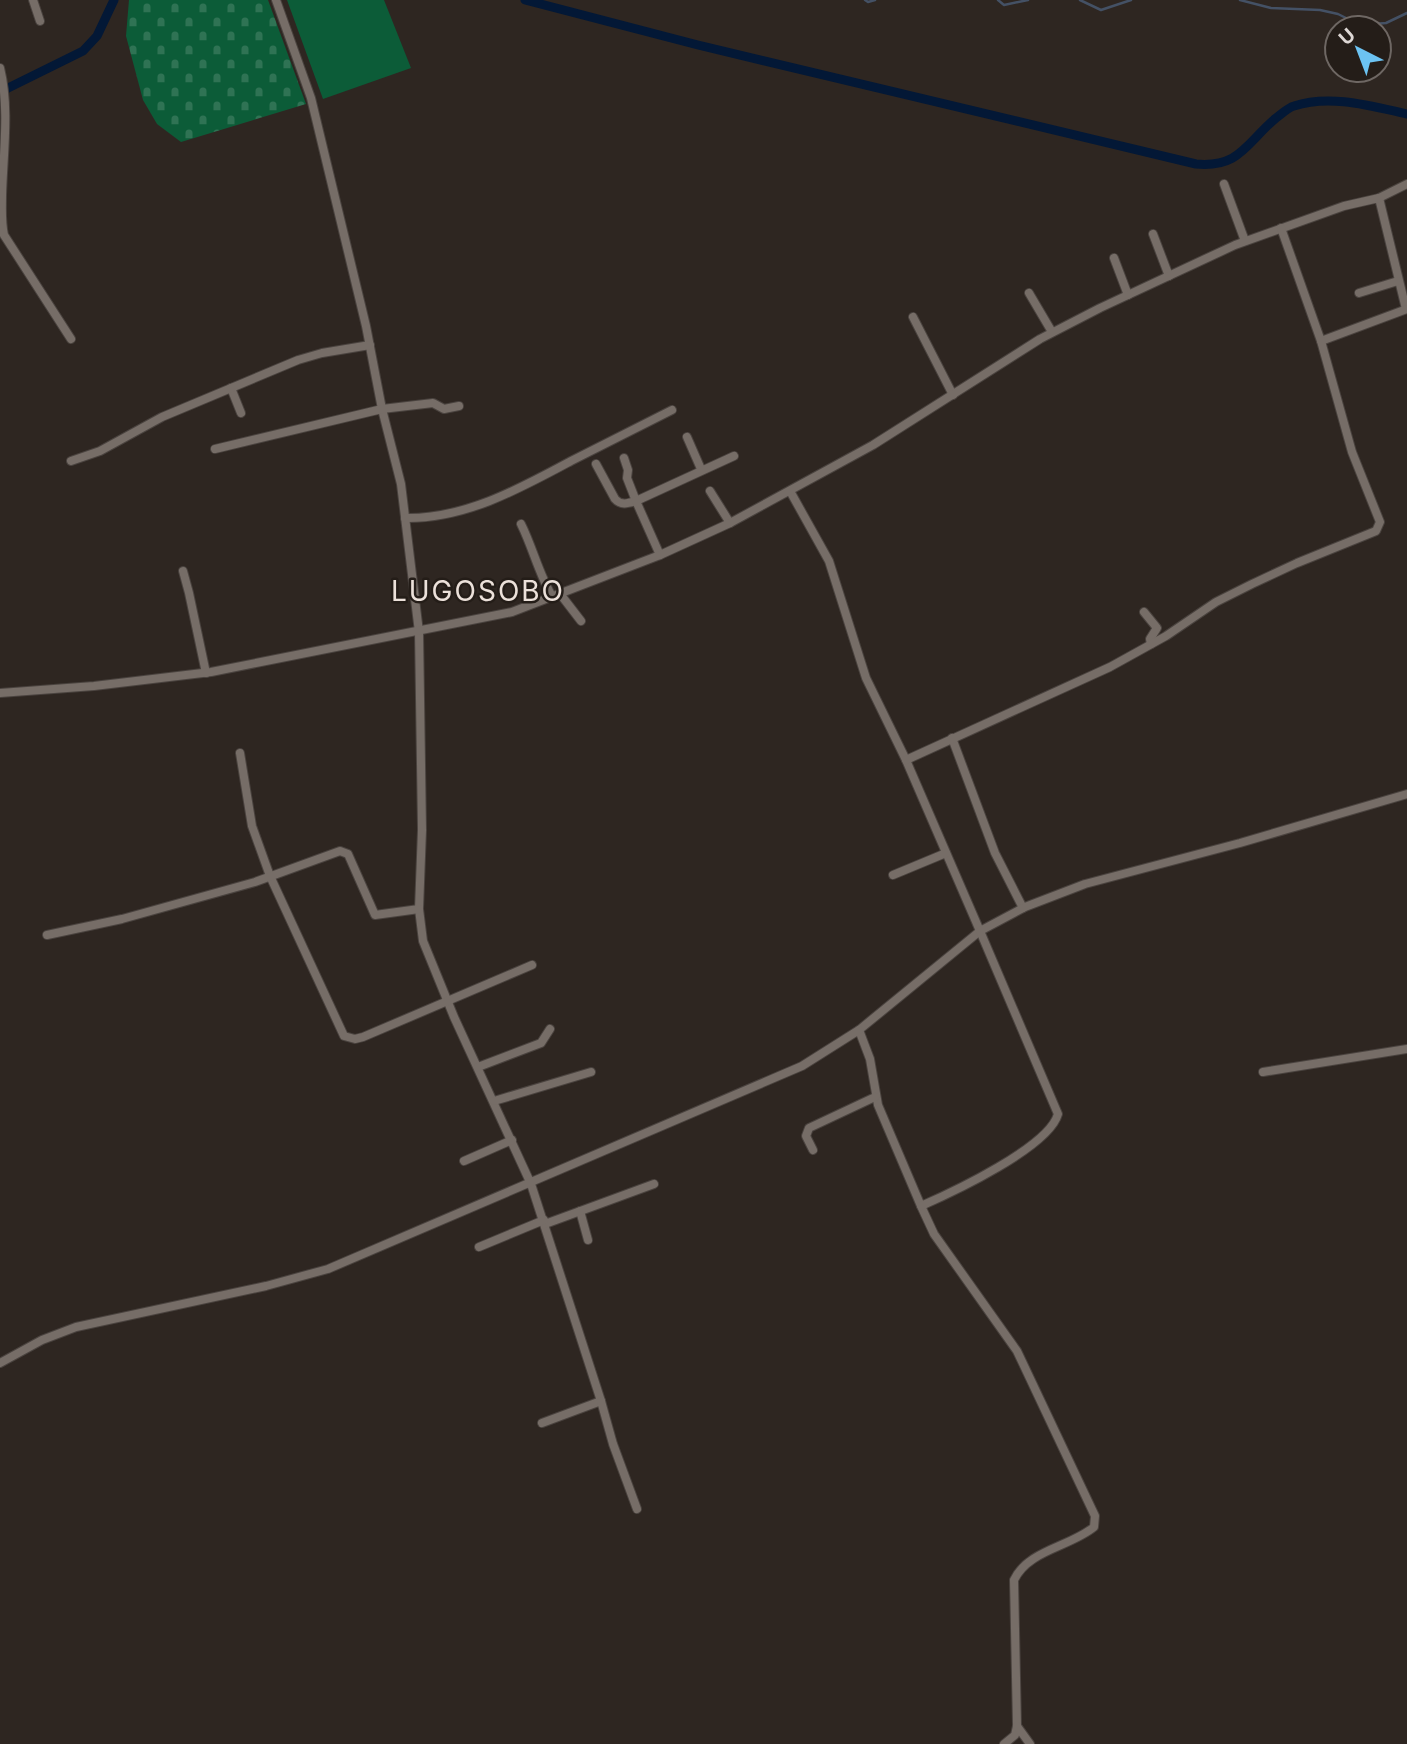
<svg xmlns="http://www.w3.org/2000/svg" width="1407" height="1744" viewBox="0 0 1407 1744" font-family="Inter,sans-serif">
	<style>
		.cemetery { fill: url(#cemetery-stones) }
		.garden { fill: #0c5c38 }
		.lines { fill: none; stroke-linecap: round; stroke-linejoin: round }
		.stream { stroke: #445165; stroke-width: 2.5 }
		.canal { stroke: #031836; stroke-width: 9 }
		.street-casing { stroke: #4a433f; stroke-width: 10 }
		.street { stroke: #766d67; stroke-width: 8 }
		.labels { text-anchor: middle; stroke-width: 5; stroke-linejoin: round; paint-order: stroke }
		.quarter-label { font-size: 28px; letter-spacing: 2px; fill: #ece1da; stroke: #241d18 }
	</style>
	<defs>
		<pattern id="cemetery-stones" width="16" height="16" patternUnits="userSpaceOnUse" patternTransform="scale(1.75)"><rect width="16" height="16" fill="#0c5c38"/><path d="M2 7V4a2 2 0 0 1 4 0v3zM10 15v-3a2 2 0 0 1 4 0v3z" fill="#2f7354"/></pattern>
	</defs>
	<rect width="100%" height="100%" fill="#2e2621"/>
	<path class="cemetery" d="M129,0h139l38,104 -125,38 -24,-18 -14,-24 -17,-64z"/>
	<path class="garden" d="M287,0h97l27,68 -88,31z"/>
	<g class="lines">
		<g class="stream">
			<path d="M865,0l3,2 7,-2"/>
			<path d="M998,0l6,5 24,-5"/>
			<path d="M1080,0l21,10 30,-10"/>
			<path d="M1240,0l31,8 49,2 18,4 22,11 26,-2 21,-10"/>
		</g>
		<g class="canal">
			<path d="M525,0l173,45 498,119c44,4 50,-21 80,-46 6,-4 11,-10 18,-12 36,-12 77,0 113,8"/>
			<path d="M0,92l83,-41 14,-15 17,-36"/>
		</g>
		<defs>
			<g id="street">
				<path d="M33,0l7,21"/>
				<path d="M276,0l35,98 55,228 16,83 19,75 18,148 3,198 -3,79 4,32 31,76 77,167 70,217 -59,22"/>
				<path d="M0,68c10,41 3,86 2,128 0,13 -1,26 2,39l67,104"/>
				<path d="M1224,184l21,57"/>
				<path d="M1379,198l27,111"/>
				<path d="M1153,234l16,42"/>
				<path d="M1114,258l14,37"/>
				<path d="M1029,293l23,39"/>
				<path d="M1359,293l39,-12"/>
				<path d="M913,317l40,78"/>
				<path d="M1321,341l86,-32"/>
				<path d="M231,388l10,25"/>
				<path d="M687,437l14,32"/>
				<path d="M215,449l167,-40 51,-6 11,6 15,-3"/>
				<path d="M71,461l29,-10 62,-34 136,-57 24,-7 48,-8"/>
				<path d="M596,464l19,35c6,7 14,4 21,2l-9,-23 1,-8 -4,-12"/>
				<path d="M710,491l20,32"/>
				<path d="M790,491l39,70 37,117 40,82 74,171 -121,99 11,29 8,46 43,101 13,28 83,117 78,165 -1,11c-24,20 -66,23 -80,53l3,146 -2,9 -11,9"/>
				<path d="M405,518c60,1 114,-29 166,-57 33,-17 67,-34 101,-51"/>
				<path d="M521,524c12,24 18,51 32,74"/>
				<path d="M660,555l-24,-54 98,-45"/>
				<path d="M183,571l6,22 17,80"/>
				<path d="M561,595l20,26"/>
				<path d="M1144,612l13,16 -7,11 1,5"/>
				<path d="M0,693l94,-7 117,-14 301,-60 148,-57 70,-32 143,-78 167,-106 60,-31 135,-63 109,-39 35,-8 28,-14"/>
				<path d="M952,738l43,115 28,55"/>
				<path d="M240,753l12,73 18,50 74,160 11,3 8,-2 169,-72"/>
				<path d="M906,760l204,-93 56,-31 50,-34 36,-18 45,-21 79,-32 4,-9 -28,-70 -31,-111 -40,-113"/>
				<path d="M893,875l53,-22"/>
				<path d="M47,935l75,-16 133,-37 85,-31 8,3 27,61 44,-6"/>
				<path d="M478,1067l63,-24 9,-14"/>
				<path d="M1263,1072l144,-23"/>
				<path d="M494,1101l97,-29"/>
				<path d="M813,1150l-7,-14 3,-8 66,-31"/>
				<path d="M464,1161l48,-21"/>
				<path d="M921,1206c32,-14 128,-59 137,-92l-78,-183 45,-24 60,-23 155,-41 167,-49"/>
				<path d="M580,1211l8,29"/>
				<path d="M545,1224l109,-40"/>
				<path d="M479,1247l65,-27"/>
				<path d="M0,1363l42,-23 34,-13 190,-41 62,-17 474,-203 57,-36"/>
				<path d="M601,1401l12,43 24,65"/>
				<path d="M1017,1726l13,18"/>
			</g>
		</defs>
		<use href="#street" class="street-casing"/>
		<use href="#street" class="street"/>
	</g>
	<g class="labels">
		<g class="quarter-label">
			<text x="478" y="601">LUGOSOBO</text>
		</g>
	</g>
	<g transform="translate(1358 49) rotate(318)"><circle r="33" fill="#241d18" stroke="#6e6763" stroke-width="2"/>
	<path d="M0-5L12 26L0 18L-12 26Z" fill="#6cc3f2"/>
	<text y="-10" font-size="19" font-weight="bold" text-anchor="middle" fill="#ddd7d4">U</text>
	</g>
</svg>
